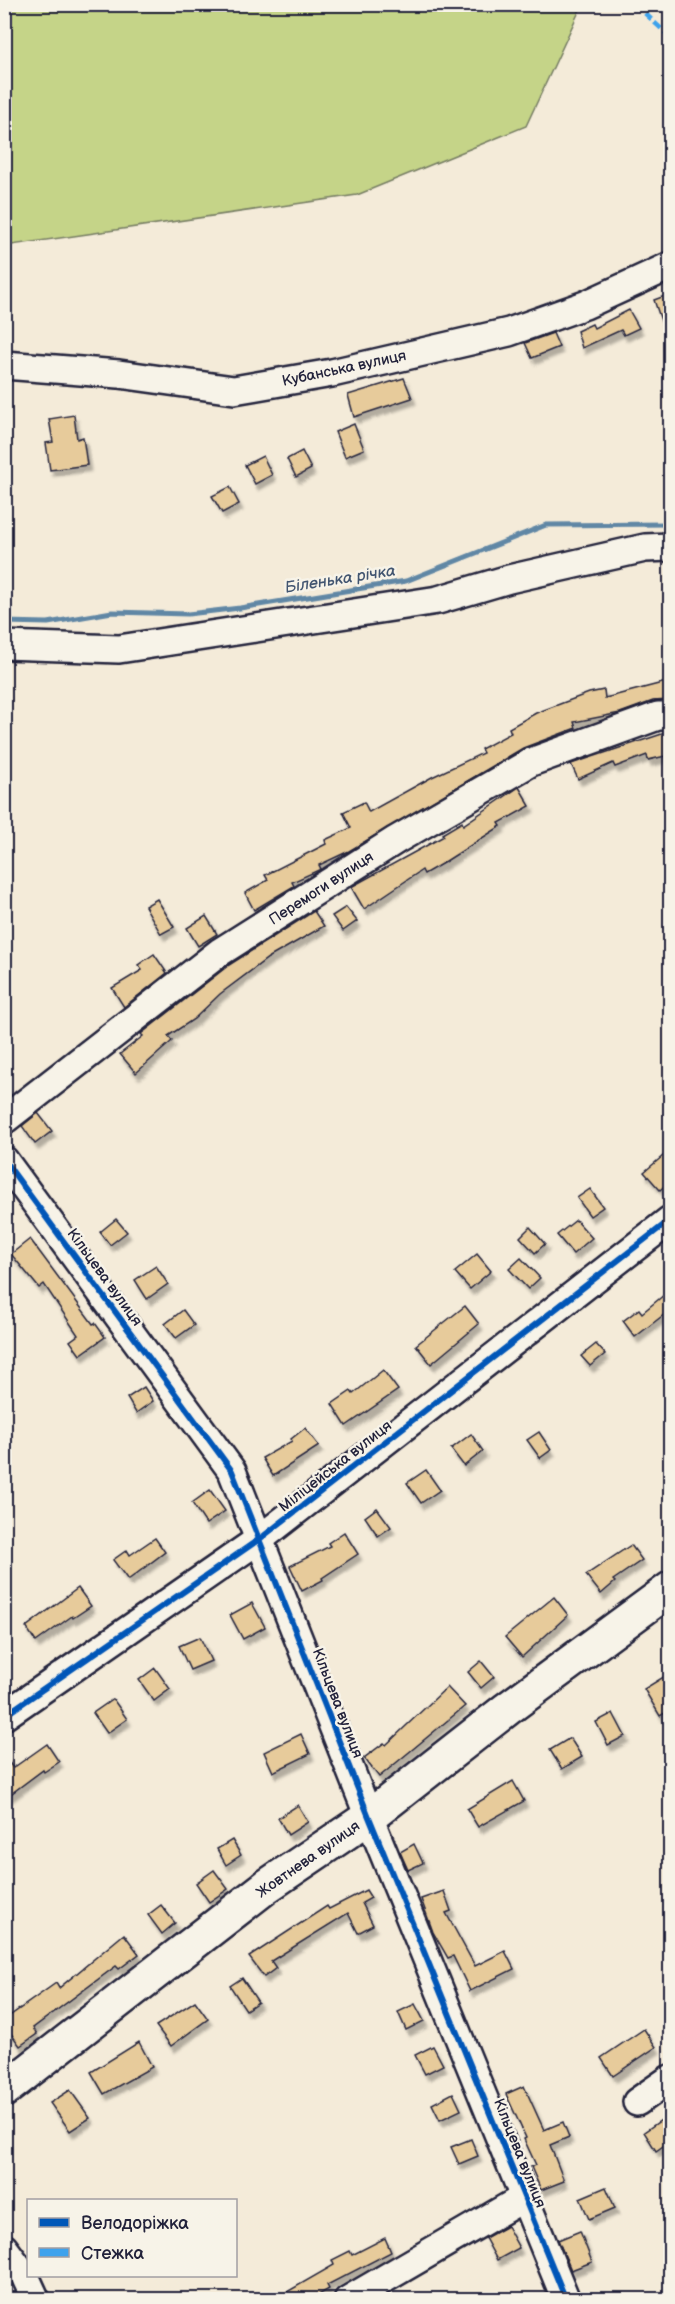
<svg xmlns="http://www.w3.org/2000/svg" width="675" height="2304" viewBox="0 0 675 2304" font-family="'Balsamiq Sans',sans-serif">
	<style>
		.green { fill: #c5d488; stroke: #747b62; stroke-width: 1.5 }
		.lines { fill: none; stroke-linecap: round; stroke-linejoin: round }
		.stream { stroke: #6187a5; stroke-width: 5 }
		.building { fill: #e7cb9b; stroke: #22223b; stroke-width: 1.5; filter: url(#shadow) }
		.minor-casing { stroke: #22223b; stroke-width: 32 }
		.major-casing { stroke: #22223b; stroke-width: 38 }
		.minor { stroke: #f7f3e8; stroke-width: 27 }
		.major { stroke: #f7f3e8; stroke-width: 33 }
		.quiet { stroke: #3ea2ec; stroke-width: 4.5; stroke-dasharray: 9 4.5; stroke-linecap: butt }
		.cycleway-casing { stroke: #f7f3e8; stroke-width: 10 }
		.cycleway { stroke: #0057b8; stroke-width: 6 }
		.labels { text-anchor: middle; stroke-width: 5; stroke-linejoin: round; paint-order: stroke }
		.street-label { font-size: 15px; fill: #22223b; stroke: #f7f3e8 }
		.water-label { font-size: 16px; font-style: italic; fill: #425570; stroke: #f7f3e8 }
	</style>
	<defs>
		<filter id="shadow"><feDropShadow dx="3.5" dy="6" stdDeviation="1.5" flood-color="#0004"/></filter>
	</defs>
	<rect width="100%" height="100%" fill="#f4ebd9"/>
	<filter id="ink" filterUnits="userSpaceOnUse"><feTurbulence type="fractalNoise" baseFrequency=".0167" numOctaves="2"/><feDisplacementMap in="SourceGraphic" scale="12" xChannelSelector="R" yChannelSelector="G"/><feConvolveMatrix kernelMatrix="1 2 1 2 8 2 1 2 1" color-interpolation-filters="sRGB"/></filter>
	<g filter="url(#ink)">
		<path class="green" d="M4,5l1,-1 577,1 -56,121 -169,69 -352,51z"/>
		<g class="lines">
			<path class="stream" d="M4,622l44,1 64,-11 76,2 52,-6 166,-27 140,-56 124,-1"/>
		</g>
		<g class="building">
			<path d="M670,294v46l-2,1 -14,-41z"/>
			<path d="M629,310l10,18 -15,7 -3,-5 -39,18 -5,-17 15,-7 2,4z"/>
			<path d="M553,333l6,14 -27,11 -7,-15z"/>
			<path d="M404,378l8,20 -58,19 -6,-22z"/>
			<path d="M74,415l3,24 6,-2 4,28 -37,5 -4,-27 7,-1 -4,-23z"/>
			<path d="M354,424l10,25 -19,8 -10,-25z"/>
			<path d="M302,451l9,18 -15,8 -9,-18z"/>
			<path d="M263,456l9,19 -17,9 -10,-19z"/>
			<path d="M230,487l9,17 -17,9 -10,-17z"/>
			<path d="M670,681v19l-17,1 -33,12 -46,9 2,6 -53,20 -174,103 -30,14 2,4 -29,13 2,4 -40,24 -9,-17 23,-13 -3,-5 61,-31 -1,-4 26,-12 -8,-16 21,-10 5,10 63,-35 51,-24 -2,-4 30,-16 -2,-5 27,-15 53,-20 15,-3 1,8z"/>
			<path d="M665,733l5,22 -22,5 -1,-5 -32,12 -2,-4 -35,16 -7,-15z"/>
			<path d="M519,787l11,19 -31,17 2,3 -58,37 -19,11 -2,-4 -58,39 -13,-22 93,-51 -2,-2 20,-12 1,3z"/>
			<path d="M157,899l17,28 -13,7 -16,-28z"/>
			<path d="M346,907l11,14 -14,10 -11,-15z"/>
			<path d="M314,911l10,15 -56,32 -48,36 -26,25 -26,17 4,5 -36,32 -16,-19 23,-18 -2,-2 88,-69z"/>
			<path d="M206,916l11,18 -19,12 -11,-18z"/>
			<path d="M154,954l13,19 -43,34 -12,-19 30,-18 -4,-5z"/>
			<path d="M38,1113l14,18 -17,13 -13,-18z"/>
			<path d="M670,1150v31l-10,9 -16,-18z"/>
			<path d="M590,1189l13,18 -13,9 -13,-18z"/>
			<path d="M116,1219l11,13 -17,13 -10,-13z"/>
			<path d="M576,1220l16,18 -19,16 -16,-19z"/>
			<path d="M530,1227l15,17 -10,9 -15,-16z"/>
			<path d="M30,1239l63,85 2,-1 10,14 -25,18 -10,-14 8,-6 -34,-51 -5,4 -28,-34z"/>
			<path d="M477,1254l14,17 -21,18 -15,-17z"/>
			<path d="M521,1258l19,20 -12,11 -19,-20z"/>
			<path d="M156,1266l12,18 -21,15 -12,-19z"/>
			<path d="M670,1290v20l-35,27 -12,-16 16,-12 3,4z"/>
			<path d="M465,1306l14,18 -48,40 -15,-19z"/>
			<path d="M183,1310l11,15 -18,13 -11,-14z"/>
			<path d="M596,1344l9,10 -15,12 -9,-10z"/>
			<path d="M383,1370l15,20 -52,36 -14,-22 19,-13 2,3z"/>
			<path d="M144,1387l9,14 -17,12 -9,-15z"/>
			<path d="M305,1428l14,18 -46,30 -11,-18 30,-17 -1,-2z"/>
			<path d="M539,1432l12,18 -11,8 -13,-18z"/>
			<path d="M471,1434l12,17 -19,15 -13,-17z"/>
			<path d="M426,1470l14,20 -19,13 -14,-20z"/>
			<path d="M210,1490l15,21 -19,13 -14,-21z"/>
			<path d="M377,1508l14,19 -13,9 -13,-19z"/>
			<path d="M344,1532l14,22 -36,24 1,2 -21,11 -12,-25 40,-20 -2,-3z"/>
			<path d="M155,1538l10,14 -37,28 -15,-20 14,-10 3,5z"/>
			<path d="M631,1545l11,15 -29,20 2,2 -14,12 -15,-19z"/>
			<path d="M78,1588l13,18 -18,12 -1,-2 -36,26 -10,-15z"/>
			<path d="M554,1597l14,18 -46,42 -17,-20z"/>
			<path d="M252,1603l13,24 -22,12 -13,-24z"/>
			<path d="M200,1637l11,24 -21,9 -11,-24z"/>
			<path d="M481,1661l13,16 -13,11 -13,-16z"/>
			<path d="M155,1668l15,21 -16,12 -15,-21z"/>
			<path d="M670,1673v37l-10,6 -16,-27z"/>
			<path d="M447,1687l18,19 -86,71 -15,-19 20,-15 2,2z"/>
			<path d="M113,1699l14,20 -20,14 -14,-20z"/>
			<path d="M613,1713l12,23 -17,9 -12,-23z"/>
			<path d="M301,1734l9,20 -37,18 -9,-20z"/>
			<path d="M570,1738l12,19 -20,12 -12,-19z"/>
			<path d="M47,1744l12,18 -15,10 -1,-2 -39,29v-43l9,12z"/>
			<path d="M513,1781l11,20 -46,26 -11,-18z"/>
			<path d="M298,1805l10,17 -20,13 -10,-17z"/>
			<path d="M232,1840l9,15 -15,10 -9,-16z"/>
			<path d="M414,1844l9,19 -15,7 -8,-18z"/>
			<path d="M214,1870l14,19 -19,13 -13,-19z"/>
			<path d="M366,1890l5,8 -9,5 11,22 -15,8 -10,-20 -77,48 5,7 -12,9 -15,-20 78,-51 2,3z"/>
			<path d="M444,1891l7,20 -5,2 29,53 30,-15 9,18 -44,22 -17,-35 -5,2 -15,-26 -12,-33z"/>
			<path d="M161,1905l14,18 -13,11 -14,-19z"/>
			<path d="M124,1934l15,20 -20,15 -3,-3 -83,62 4,6 -17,12 -16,-22v-4l52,-37 3,5z"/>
			<path d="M242,1978l16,24 -12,8 -16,-24z"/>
			<path d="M195,2001l13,18 -37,27 -15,-20z"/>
			<path d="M415,2004l9,17 -18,9 -8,-18z"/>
			<path d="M644,2029l12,18 -43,29 -12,-18z"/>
			<path d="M139,2042l13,25 -48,27 -13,-22z"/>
			<path d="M433,2046l10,19 -18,9 -10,-19z"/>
			<path d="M524,2086l20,44 19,-8 6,15 -19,8 14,36 -23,9 -10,-23 5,-2 -12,-26 2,-1 -20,-44z"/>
			<path d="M70,2090l20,28 -20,13 -20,-28z"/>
			<path d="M453,2093l8,17 -21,10 -8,-16z"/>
			<path d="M670,2114v27l-14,10 -12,-19z"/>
			<path d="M471,2139l7,17 -19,8 -8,-17z"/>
			<path d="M606,2187l9,21 -26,11 -9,-21z"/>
			<path d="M507,2226l12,22 -22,12 -12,-22z"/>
			<path d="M580,2231l12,31 -21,8 -13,-30z"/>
			<path d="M385,2238l6,14 -64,33 2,4 -19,11h-37l61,-35 -2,-5 18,-9 2,4z"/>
		</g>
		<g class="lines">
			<defs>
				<g id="minor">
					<path d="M4,365l115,9 115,16 98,-17 177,-41 76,-27 85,-39"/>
					<path d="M4,645l115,4 319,-49 71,-21 136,-31 25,-1"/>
					<path d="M4,1120l216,-168 176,-112 135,-78 127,-46h12"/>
					<path d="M4,1160l228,311 137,346 197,483"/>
					<path d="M4,1716l257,-178 409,-318"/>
					<path d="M637,2102l33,-23"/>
					<path d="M4,2248l21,28 11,24"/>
					<path d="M348,2300l177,-103"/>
				</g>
				<path id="major" d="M4,2090l263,-204 102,-69 138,-108 163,-120"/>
			</defs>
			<use href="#minor" class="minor-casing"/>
			<use href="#major" class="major-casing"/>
			<use href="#minor" class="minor"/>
			<use href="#major" class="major"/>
			<path class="quiet" d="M635,4l35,33"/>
			<defs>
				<g id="cycleway">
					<path d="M4,1160l228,311 137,346 197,483"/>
					<path d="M4,1716l257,-178 409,-318"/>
				</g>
			</defs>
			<use href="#cycleway" class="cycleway-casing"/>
			<use href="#cycleway" class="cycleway"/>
		</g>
	</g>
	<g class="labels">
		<g class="street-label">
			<text transform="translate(344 368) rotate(-12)" y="5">Кубанська вулиця</text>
			<text transform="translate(321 888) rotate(-33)" y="5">Перемоги вулиця</text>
			<text transform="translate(105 1277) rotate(54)" y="5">Кільцева вулиця</text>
			<text transform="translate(335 1466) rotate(-38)" y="5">Міліцейська вулиця</text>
			<text transform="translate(338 1703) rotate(69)" y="5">Кільцева вулиця</text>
			<text transform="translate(308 1859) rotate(-35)" y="5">Жовтнева вулиця</text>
			<text transform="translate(520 2153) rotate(68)" y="5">Кільцева вулиця</text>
		</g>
		<g class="water-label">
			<text transform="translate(340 578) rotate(-9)" y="6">Біленька річка</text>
		</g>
	</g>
	<rect width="675" height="2304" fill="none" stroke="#f7f3e8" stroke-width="24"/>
	<rect x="12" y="12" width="651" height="2280" fill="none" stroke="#22223b" stroke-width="2" filter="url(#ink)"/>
	<rect x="27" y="2199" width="210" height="78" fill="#f7f3e8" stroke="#a29fa3" stroke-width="1.5"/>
	<rect x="39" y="2218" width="30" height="9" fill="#0057b8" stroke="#a29fa3" stroke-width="1.5"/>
	<text x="81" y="2229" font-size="18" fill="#22223b">Велодоріжка</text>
	<rect x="39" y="2248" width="30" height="9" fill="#3ea2ec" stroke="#a29fa3" stroke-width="1.5"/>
	<text x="81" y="2259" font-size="18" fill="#22223b">Стежка</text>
</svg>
